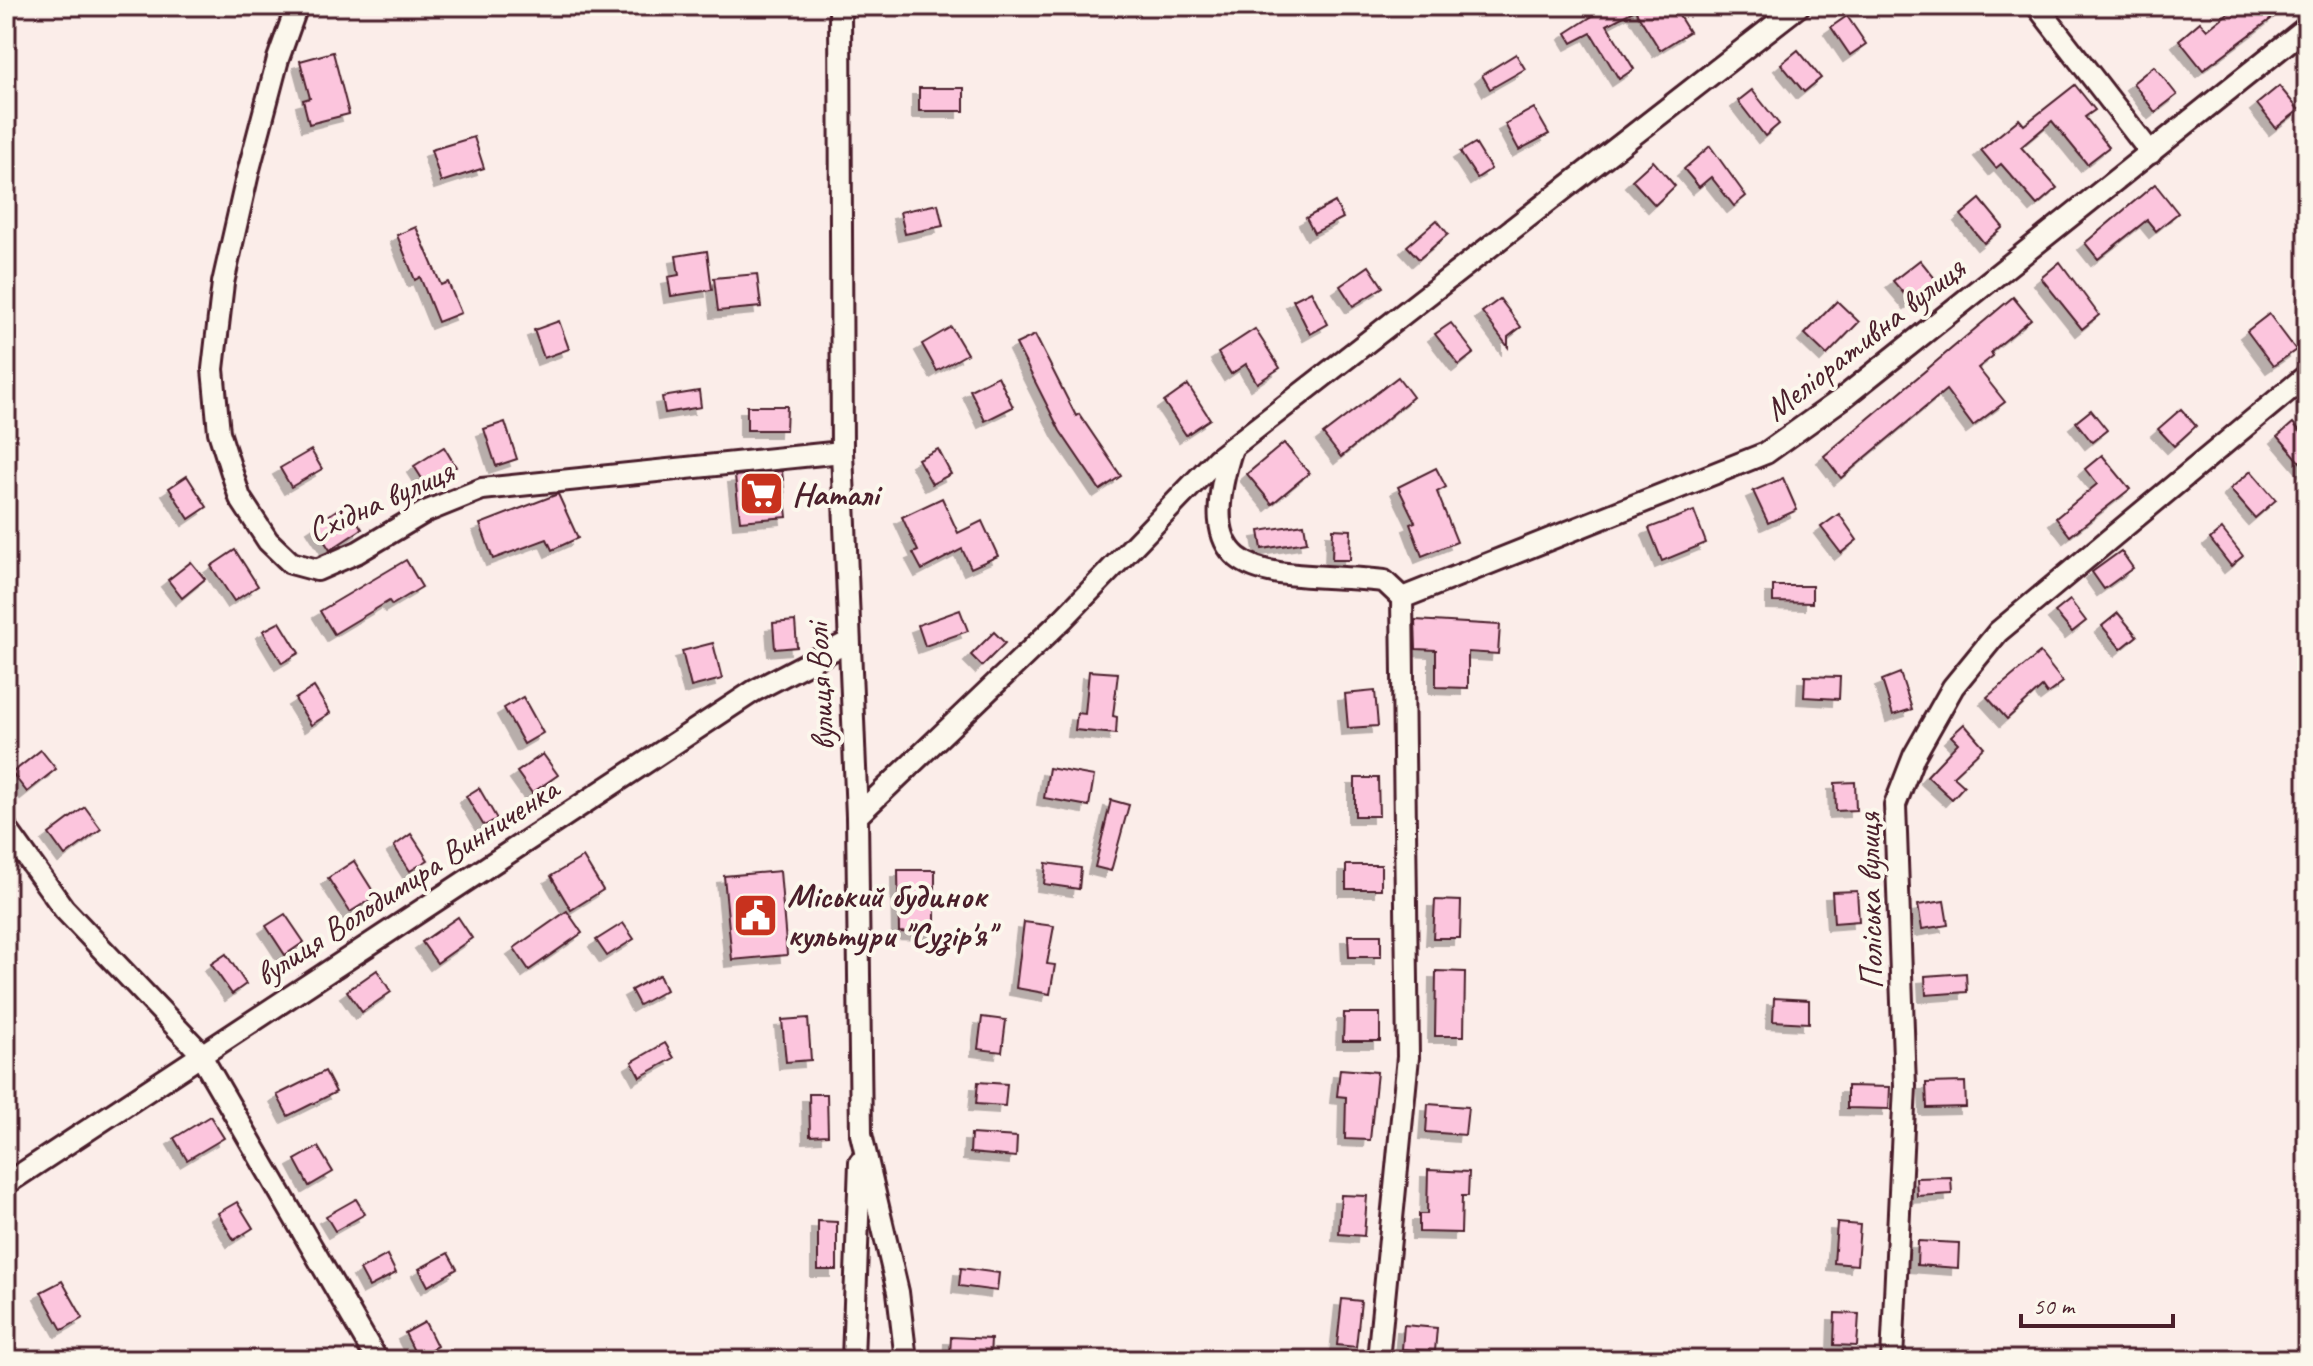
<svg xmlns="http://www.w3.org/2000/svg" width="2313" height="1366" viewBox="0 0 2313 1366" font-family="Caveat,sans-serif">
	<style>
		.building { fill: #fcc5dd; stroke: #4a1f2b; stroke-width: 2; filter: url(#shadow) }
		.lines { fill: none; stroke-linecap: round; stroke-linejoin: round }
		.minor-casing { stroke: #4a1f2b; stroke-width: 26 }
		.minor { stroke: #fbf7ec; stroke-width: 20 }
		.labels { text-anchor: middle; stroke-width: 8; stroke-linejoin: round; paint-order: stroke }
		.street-label { font-size: 34px; fill: #4a1f2b; stroke: #fbf7ec }
		.poi-label { font-size: 34px; font-weight: bold; fill: #4a1f2b; stroke: #fbf7ec; text-anchor: start }
	</style>
	<defs>
		<filter id="shadow"><feDropShadow dx="-7" dy="7" stdDeviation="0" flood-color="#0004"/></filter>
	</defs>
	<rect width="100%" height="100%" fill="#fbede9"/>
	<filter id="ink" filterUnits="userSpaceOnUse"><feTurbulence type="fractalNoise" baseFrequency=".0125" numOctaves="2"/><feDisplacementMap in="SourceGraphic" scale="16" xChannelSelector="R" yChannelSelector="G"/><feConvolveMatrix kernelMatrix="1 2 1 2 8 2 1 2 1" color-interpolation-filters="sRGB"/></filter>
	<g filter="url(#ink)">
		<g class="building">
			<path d="M1608,6h65l16,26 -29,18 -25,-40 -28,15 27,44 -15,10 -28,-46 -19,10 -6,-10z"/>
			<path d="M2237,6h30l8,10 -72,54 -24,-30 21,-18 7,8z"/>
			<path d="M1847,16l19,28 -16,11 -19,-28z"/>
			<path d="M1798,50l23,28 -17,14 -23,-28z"/>
			<path d="M333,52l16,62 -40,10 -6,-24 7,-2 -10,-37z"/>
			<path d="M1516,54l9,15 -35,20 -8,-14z"/>
			<path d="M2154,66l23,29 -22,17 -22,-29z"/>
			<path d="M2075,85l20,25 -10,7 24,30 -22,17 -35,-43 -31,26 36,41 -20,17 -36,-41 -5,4 -15,-18 38,-31 5,6z"/>
			<path d="M2279,86l20,24 -23,18 -19,-24z"/>
			<rect x="919" y="88" width="45" height="23"/>
			<path d="M1752,90l27,34 -14,12 -27,-35z"/>
			<path d="M1534,108l15,26 -30,16 -14,-26z"/>
			<path d="M474,137l10,31 -43,14 -10,-32z"/>
			<path d="M1475,143l16,26 -14,9 -17,-26z"/>
			<path d="M1710,146l36,50 -12,10 -23,-29 -12,10 -15,-18z"/>
			<path d="M1653,161l22,25 -20,19 -23,-25z"/>
			<path d="M2155,184l23,29 -22,18 -9,-11 -49,39 -13,-16z"/>
			<path d="M1980,199l23,28 -19,16 -23,-28z"/>
			<path d="M1335,202l8,16 -29,15 -8,-15z"/>
			<path d="M938,204l5,22 -38,8 -5,-22z"/>
			<path d="M1437,220l11,14 -29,25 -12,-13z"/>
			<path d="M416,227l25,58 7,-3 13,31 -23,9 -18,-45 -5,3 -18,-45z"/>
			<path d="M707,251l5,39 -41,6 -3,-19 11,-2 -3,-19z"/>
			<path d="M1920,260l17,21 -26,21 -18,-21z"/>
			<path d="M2060,262l39,53 -17,14 -41,-51z"/>
			<path d="M1369,266l14,21 -30,19 -13,-20z"/>
			<path d="M757,274l4,33 -43,4 -4,-33z"/>
			<path d="M1311,291l17,33 -18,10 -17,-34z"/>
			<path d="M2013,297l18,22 -40,33 2,4 -15,12 27,34 -32,24 -27,-36 -105,88 -17,-22z"/>
			<path d="M1500,299l21,28 -13,10v10l-26,-35z"/>
			<path d="M1837,301l22,21 -32,33 -22,-21z"/>
			<path d="M2269,314l27,36 -23,16 -26,-35z"/>
			<path d="M559,321l10,28 -25,9 -10,-28z"/>
			<path d="M1451,323l23,30 -15,12 -24,-31z"/>
			<path d="M951,327l16,27 -30,17 -15,-27z"/>
			<path d="M1255,329l25,39 -23,15 -11,-19 -15,10 -13,-21z"/>
			<path d="M1035,335l41,81 3,-2 42,62 -21,14 -40,-59 -44,-87z"/>
			<path d="M998,376l15,31 -28,14 -15,-31z"/>
			<path d="M1398,377l15,20 -72,60 -18,-23z"/>
			<path d="M1188,385l22,34 -24,16 -22,-33z"/>
			<path d="M699,391l2,16 -36,6 -3,-16z"/>
			<path d="M747,406h40l-1,24h-39z"/>
			<path d="M2181,409l15,17 -22,20 -16,-17z"/>
			<path d="M2091,410l16,20 -15,12 -16,-20z"/>
			<path d="M505,422l12,37 -21,7 -12,-37z"/>
			<path d="M2293,423l14,16v31l-29,-34z"/>
			<path d="M1284,443l25,30 -37,31 -25,-30z"/>
			<path d="M444,447l12,20 -30,18 -12,-19z"/>
			<path d="M938,449l13,25 -19,10 -14,-25z"/>
			<path d="M311,450l11,19 -31,18 -11,-19z"/>
			<path d="M2102,455l28,34 -60,47 -14,-18 41,-34 -12,-15z"/>
			<path d="M1436,468l10,19 -9,5 20,50 -35,14 -12,-32 5,-2 -17,-35z"/>
			<path d="M782,471l5,46 -47,4 -5,-45z"/>
			<path d="M2251,471l25,29 -21,18 -25,-29z"/>
			<path d="M187,476l20,31 -18,12 -20,-31z"/>
			<path d="M1783,478l14,32 -29,13 -15,-32z"/>
			<path d="M558,494l20,44 -26,12 -5,-11 -54,20 -13,-35z"/>
			<path d="M942,498l16,35 24,-12 16,35 -27,12 -9,-19 -40,21 -9,-17 5,-2 -16,-34z"/>
			<path d="M346,504l16,25 -32,21 -16,-25z"/>
			<path d="M1694,511l12,32 -44,18 -13,-33z"/>
			<path d="M1839,514l18,26 -16,13 -20,-26z"/>
			<path d="M1304,524l3,18 -45,7 -3,-18z"/>
			<path d="M1333,529l18,1 -1,30h-18z"/>
			<path d="M2222,529l21,27 -12,10 -21,-27z"/>
			<path d="M235,550l23,36 -24,15 -23,-35z"/>
			<path d="M2121,551l12,17 -29,21 -12,-17z"/>
			<path d="M406,560l16,27 -30,18 -3,-4 -55,33 -14,-23z"/>
			<path d="M191,562l14,17 -23,19 -14,-18z"/>
			<path d="M1773,586h39v17l-39,-1z"/>
			<path d="M2070,600l16,21 -14,11 -17,-20z"/>
			<path d="M960,610l8,21 -43,15 -7,-21z"/>
			<path d="M2118,613l19,23 -16,13 -19,-23z"/>
			<path d="M1415,620l85,5 -2,29 -30,-2v36l-32,-1v-37l-20,-1z"/>
			<path d="M795,621l2,26 -22,2 -2,-26z"/>
			<path d="M280,622l19,31 -17,10 -19,-32z"/>
			<path d="M994,632l11,11 -23,23 -11,-11z"/>
			<path d="M713,643l9,36 -31,8 -9,-36z"/>
			<path d="M2040,653l23,29 -16,12 -5,-7 -35,32 -20,-22z"/>
			<path d="M1089,671l29,2 -5,43 4,1 -1,17 -41,-4 2,-17 8,1z"/>
			<path d="M1900,673l12,36 -19,6 -11,-35z"/>
			<path d="M1805,676l35,1 -1,22 -35,-2z"/>
			<path d="M314,687l16,26 -19,12 -16,-26z"/>
			<path d="M1375,691l3,35 -30,2 -3,-34z"/>
			<path d="M523,697l20,36 -19,11 -20,-36z"/>
			<path d="M1964,724l20,23 -31,29 11,10 -12,13 -25,-23 31,-33 -7,-7z"/>
			<path d="M41,750l15,19 -29,23 -15,-19z"/>
			<path d="M543,754l15,21 -26,18 -15,-21z"/>
			<path d="M1049,768l45,8 -5,30 -45,-8z"/>
			<path d="M1355,778h23l1,38h-24z"/>
			<path d="M1855,782l1,28 -20,1 -1,-28z"/>
			<path d="M479,788l18,31 -13,7 -18,-30z"/>
			<path d="M1111,800l18,5 -18,66 -16,-4z"/>
			<path d="M85,807l16,22 -36,27 -16,-22z"/>
			<path d="M411,834l17,26 -18,11 -16,-25z"/>
			<path d="M583,857l20,33 -32,20 -20,-34z"/>
			<path d="M354,861l22,35 -26,16 -22,-34z"/>
			<path d="M1046,863l35,5 -2,21 -35,-5z"/>
			<rect x="1346" y="865" width="35" height="24"/>
			<path d="M898,870h37v63l-36,-1z"/>
			<path d="M780,871l7,84 -55,5 -8,-84z"/>
			<path d="M1857,891l2,30 -25,2 -2,-31z"/>
			<path d="M1435,900l26,1 -1,37h-27z"/>
			<path d="M1944,901l4,24 -26,4 -4,-24z"/>
			<path d="M567,911l15,22 -53,37 -15,-22z"/>
			<path d="M285,914l19,28 -19,13 -19,-29z"/>
			<path d="M458,917l14,21 -35,25 -15,-21z"/>
			<path d="M1024,922l30,4 -7,38 8,1 -5,29 -34,-6z"/>
			<path d="M623,923l11,16 -27,17 -11,-16z"/>
			<path d="M1348,935h33v22h-32z"/>
			<path d="M226,954l20,30 -14,10 -21,-30z"/>
			<path d="M377,970l14,22 -29,20 -15,-21z"/>
			<path d="M1436,971l29,1 -1,64h-29z"/>
			<path d="M1966,973l1,19 -41,3 -1,-19z"/>
			<path d="M659,975l7,15 -27,15 -8,-15z"/>
			<path d="M1774,998l35,2v23l-36,-2z"/>
			<path d="M1344,1013h36v28h-37z"/>
			<path d="M982,1017l24,3 -4,32 -24,-3z"/>
			<path d="M808,1018l3,42 -25,2 -4,-42z"/>
			<path d="M665,1043l9,15 -34,19 -8,-15z"/>
			<path d="M1340,1069l37,3 -7,68 -25,-1 1,-42 -9,-1z"/>
			<path d="M325,1071l11,21 -48,24 -11,-21z"/>
			<path d="M978,1082l29,2 -2,22 -29,-2z"/>
			<path d="M1965,1082l1,25 -39,1 -1,-25z"/>
			<path d="M1847,1086l43,1 -1,22 -42,-1z"/>
			<path d="M809,1094h18l1,41 -18,1z"/>
			<path d="M1428,1104l40,3 -3,28 -39,-3z"/>
			<path d="M210,1116l14,22 -37,22 -13,-22z"/>
			<path d="M971,1134l46,3 -1,20 -46,-4z"/>
			<path d="M318,1147l15,25 -24,14 -14,-26z"/>
			<path d="M1428,1170l41,2 -1,24h-6l-1,37 -42,-1v-18h8z"/>
			<path d="M1951,1177l1,17 -35,2 -1,-18z"/>
			<path d="M1341,1195l26,1 -3,40 -25,-2z"/>
			<path d="M356,1199l9,15 -30,17 -9,-15z"/>
			<path d="M237,1202l16,26 -19,12 -16,-27z"/>
			<path d="M818,1221l19,1v48h-19z"/>
			<path d="M1837,1223l23,2 -3,40 -23,-2z"/>
			<path d="M1918,1241l41,2 -1,25 -41,-3z"/>
			<path d="M448,1253l9,16 -29,17 -9,-17z"/>
			<path d="M387,1255l9,18 -27,14 -9,-17z"/>
			<path d="M961,1268l38,5 -2,18 -38,-5z"/>
			<path d="M62,1281l21,37 -21,12 -21,-38z"/>
			<path d="M1342,1299l19,2 -5,46 -19,-2z"/>
			<path d="M1835,1313l24,1 -2,32 -23,-1z"/>
			<path d="M425,1322l12,24 -20,11 -12,-24z"/>
			<path d="M1404,1325l33,3 -2,23 -33,-2z"/>
			<path d="M951,1337l40,2 -1,18 -40,-2z"/>
		</g>
		<g class="lines">
			<defs>
				<g id="minor">
					<path d="M297,6l-19,53 -30,114 -25,110 -10,86 6,63 21,66 28,43 23,22 26,7 41,-18 67,-40 57,-23 360,-37"/>
					<path d="M840,6l2,446 15,364 4,318 37,158 8,68"/>
					<path d="M2037,6l114,147"/>
					<path d="M1232,448c-48,149 51,121 152,133l18,17 6,459 -30,303"/>
					<path d="M1402,598l364,-145 77,-55 464,-371"/>
					<path d="M857,816l206,-197 154,-160 582,-453"/>
					<path d="M6,828l58,81 133,140 180,311"/>
					<path d="M6,1184l748,-493 94,-49"/>
					<path d="M853,1360l7,-198"/>
					<path d="M1892,1360l13,-274 -10,-281 19,-49 39,-69 45,-55 309,-257"/>
				</g>
			</defs>
			<use href="#minor" class="minor-casing"/>
			<use href="#minor" class="minor"/>
		</g>
	</g>
	<defs>
		<symbol id="supermarket-square" viewBox="-11 -11 22 22"><rect x="-9" y="-9" width="18" height="18" rx="4" fill="#c8321e" stroke="#fbf7ec"/><path d="M-6-5.5h2.5l.6 2H6L4.5 2H-2.5L-4.4-4H-6ZM-1.5 3.2a1.3 1.3 0 1 0 .1 0ZM3 3.2a1.3 1.3 0 1 0 .1 0Z" fill="#fff"/></symbol>
		<symbol id="civic-square" viewBox="-11 -11 22 22"><rect x="-9" y="-9" width="18" height="18" rx="4" fill="#c8321e" stroke="#fbf7ec"/><path d="M-.6-6.5H3V-4.5H.6V-3L4-1V1h2V6H-6V1h2V-1L-.6-3ZM-1.2 2.5V6h2.4V2.5Z" fill="#fff"/></symbol>
	</defs>
	<g fill-rule="evenodd">
		<use href="#supermarket-square" x="736" y="468" width="51" height="51"/>
		<use href="#civic-square" x="730" y="890" width="51" height="51"/>
	</g>
	<g class="labels">
		<g class="street-label">
			<text transform="translate(1864 338) rotate(-38)" y="12">Меліоративна вулиця</text>
			<text transform="translate(380 500) rotate(-24)" y="12">Східна вулиця</text>
			<text transform="translate(819 687) rotate(-93)" y="12">вулиця Волі</text>
			<text transform="translate(406 881) rotate(-33)" y="12">вулиця Володимира Винниченка</text>
			<text transform="translate(1869 901) rotate(-91)" y="12">Поліська вулиця</text>
		</g>
		<g class="poi-label">
			<text x="792" y="505">Наталі</text>
			<text x="787" y="907">Міський будинок<tspan x="787" dy="39">культури "Сузір'я"</tspan></text>
		</g>
	</g>
	<rect width="2313" height="1366" fill="none" stroke="#fbf7ec" stroke-width="32"/>
	<rect x="16" y="16" width="2281" height="1334" fill="none" stroke="#4a1f2b" stroke-width="3" filter="url(#ink)"/>
	<path d="M2021 1314v12h152v-12" fill="none" stroke="#4a1f2b" stroke-width="4"/>
	<text x="2033" y="1314" font-size="24" fill="#4a1f2b" stroke="#fbf7ec" stroke-width="6" paint-order="stroke">50 m</text>
</svg>
